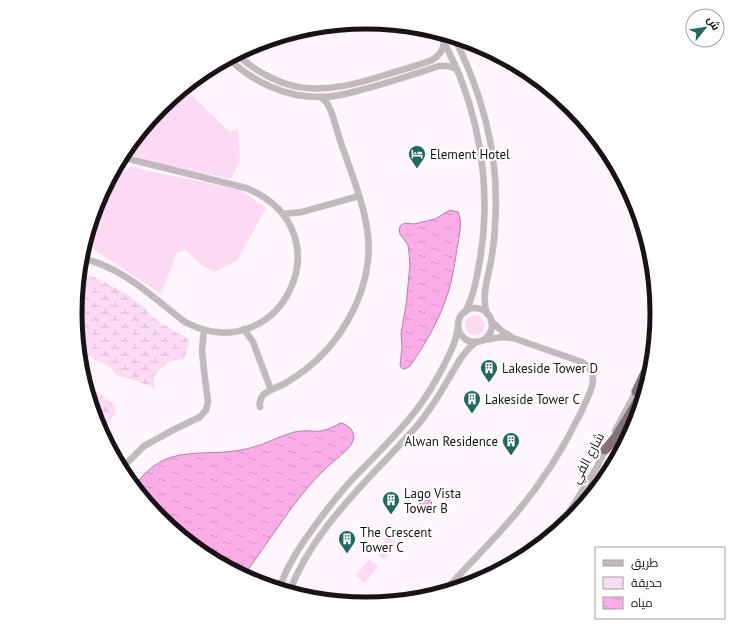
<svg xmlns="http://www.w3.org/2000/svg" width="733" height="627" viewBox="0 0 733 627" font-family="'PT Sans',Cairo,sans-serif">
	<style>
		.green { fill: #fddaf4 }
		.wetland { fill: url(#wetland-marsh) }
		.water { fill: url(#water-ripples); stroke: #b67ea9 }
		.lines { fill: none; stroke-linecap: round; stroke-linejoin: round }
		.minor-casing { stroke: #dad1d7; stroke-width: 7 }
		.highway-casing { stroke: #dad1d7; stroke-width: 10 }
		.minor { stroke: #c1b9be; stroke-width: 6 }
		.highway { stroke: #81727c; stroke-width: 9 }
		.labels { text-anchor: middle; stroke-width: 4; stroke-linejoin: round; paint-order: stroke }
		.poi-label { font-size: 13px; fill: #191317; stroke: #fff; text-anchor: start }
		.street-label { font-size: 13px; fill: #191317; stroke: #fff }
		.rim { fill: none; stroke: #191317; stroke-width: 5 }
	</style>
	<defs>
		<pattern id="wetland-marsh" width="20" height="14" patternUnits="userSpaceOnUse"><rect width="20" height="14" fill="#fddaf4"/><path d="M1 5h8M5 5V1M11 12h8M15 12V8" fill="none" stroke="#d8bad0"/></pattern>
		<pattern id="water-ripples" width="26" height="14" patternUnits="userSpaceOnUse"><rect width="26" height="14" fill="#faace7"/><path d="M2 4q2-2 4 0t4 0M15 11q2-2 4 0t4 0" fill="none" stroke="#d693c5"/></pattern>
	</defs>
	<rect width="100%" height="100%" fill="#fff5fc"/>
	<g class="green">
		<path d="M184,88l46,44 8,-4 2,33 -9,18 -69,-15 -31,-9 -7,-4 37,-44z"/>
		<path d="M131,166l13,4 96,20 26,18 -29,53 -23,11 -13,-7 -15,-15 -9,3 -16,41 -71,-47 -4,-7 10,-30 14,-31z"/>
		<circle cx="475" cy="325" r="10"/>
		<path d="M388,536l10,7 -14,17 -9,-8z"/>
		<path d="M369,559l9,7 -13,17 -9,-7z"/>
	</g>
	<g class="wetland">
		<path d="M82,274l12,3 31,16 20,15 4,6 9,7 30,18 1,5 -5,15 -13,2 -12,9 -5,6v12l-15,-6 -22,-7 -7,-8 -31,-16 -4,-38 4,-36 1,-2z"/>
		<path d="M87,392h11l7,7 6,3 5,6c-2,10 -8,16 -16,22l-3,-5z"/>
	</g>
	<g class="water">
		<path d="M450,210l8,2c5,10 1,25 -1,36 -2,14 -4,28 -8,42 -8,27 -23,53 -39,76l-3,2 -4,1 -3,-3 2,-19 -1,-13 5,-29 4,-40 -1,-13 -1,-7 -8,-11 -1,-5 2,-4 4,-2 9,1 21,-5z"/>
		<path d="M341,423c8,2 15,9 12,18 -4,10 -20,20 -28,28 -32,31 -55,72 -82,107l-39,-20 -44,-37 -26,-32c33,-48 70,-27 116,-39 14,-3 27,-11 41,-15 3,-1 8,-2 12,-2 6,-1 12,1 18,0 7,-1 13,-5 20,-8z"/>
		<path d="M426,497l6,6 -8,8 -6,-6z"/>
	</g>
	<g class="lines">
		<defs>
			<g id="minor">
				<path d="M439,32c8,17 17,33 23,50 21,56 28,118 18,177 -3,18 -6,37 -15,53"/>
				<path d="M454,37c29,58 46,122 41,187 0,13 -2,25 -4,37 -3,17 -10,35 -4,53"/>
				<path d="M236,54c50,44 89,40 149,21 16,-5 32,-9 47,-15 7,-4 11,-9 12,-17"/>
				<path d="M228,58c25,24 58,40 94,39 12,0 24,-3 35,-6 28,-7 55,-16 82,-25h9l9,3"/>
				<path d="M283,214l19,-2 57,-16"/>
				<path d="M80,258c42,8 72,39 105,64 95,50 165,-92 61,-134l-125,-31"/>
				<circle cx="475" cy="325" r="17"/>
				<path d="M244,329l9,13 18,48"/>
				<path d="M484,340l17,-3 11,1"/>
				<path d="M260,407c-1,-5 0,-8 3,-12 5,-5 15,-8 21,-11 7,-4 14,-9 21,-14 33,-25 59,-68 63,-110 4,-34 -11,-71 -22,-103 -6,-15 -10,-31 -15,-46l-4,-8 -6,-6"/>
				<path d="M615,431l21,-39"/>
				<path d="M121,470l9,-10 14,-14 29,-16 27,-13 6,-7 2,-8 -4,-31 -2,-21 2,-20"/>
				<path d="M556,533l41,-66 9,-19"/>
				<path d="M279,590c6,-20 17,-38 30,-56 12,-17 25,-34 39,-50 24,-26 51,-50 72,-79 8,-11 15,-23 22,-36 7,-14 14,-26 16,-42"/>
				<path d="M289,593c17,-47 53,-87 87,-123 15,-16 31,-32 45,-49 9,-12 18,-25 25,-38 10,-15 15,-30 30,-41"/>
				<path d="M443,593c20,-23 42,-44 62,-67 29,-32 54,-69 73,-108 4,-6 6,-13 9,-19 7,-15 11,-27 -5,-37l-69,-24 -11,-7 -11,-10"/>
			</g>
			<g id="highway">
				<path d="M636,392l18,-38"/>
				<path d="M605,450l10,-12 33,-54"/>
			</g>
		</defs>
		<use href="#minor" class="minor-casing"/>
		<use href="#highway" class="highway-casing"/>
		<use href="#minor" class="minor"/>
		<use href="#highway" class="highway"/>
	</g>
	<defs>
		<symbol id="hotel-pin" viewBox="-11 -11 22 30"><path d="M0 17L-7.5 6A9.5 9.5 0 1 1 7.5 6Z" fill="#1f6962" stroke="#fff"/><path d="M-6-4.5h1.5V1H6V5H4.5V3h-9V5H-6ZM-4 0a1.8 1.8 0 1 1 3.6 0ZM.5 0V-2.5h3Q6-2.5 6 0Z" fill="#fff"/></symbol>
		<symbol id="building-pin" viewBox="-11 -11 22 30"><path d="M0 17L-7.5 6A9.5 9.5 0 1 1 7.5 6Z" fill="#1f6962" stroke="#fff"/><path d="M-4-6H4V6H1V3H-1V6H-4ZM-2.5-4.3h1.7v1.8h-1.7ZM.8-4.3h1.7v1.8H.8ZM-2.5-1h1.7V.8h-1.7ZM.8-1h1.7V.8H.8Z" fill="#fff"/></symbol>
	</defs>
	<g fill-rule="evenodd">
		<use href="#hotel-pin" x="407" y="144" width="20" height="27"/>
		<use href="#building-pin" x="479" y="358" width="20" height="27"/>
		<use href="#building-pin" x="462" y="389" width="20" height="27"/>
		<use href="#building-pin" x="501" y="431" width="20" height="27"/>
		<use href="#building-pin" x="381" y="490" width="20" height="27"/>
		<use href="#building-pin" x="337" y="529" width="20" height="27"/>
	</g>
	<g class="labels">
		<g class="poi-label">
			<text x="430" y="159">Element Hotel</text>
			<text x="502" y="373">Lakeside Tower D</text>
			<text x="485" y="404">Lakeside Tower C</text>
			<text x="498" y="446" text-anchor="end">Alwan Residence</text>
			<text x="404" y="498">Lago Vista<tspan x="404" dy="15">Tower B</tspan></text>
			<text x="360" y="537">The Crescent<tspan x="360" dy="15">Tower C</tspan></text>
		</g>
		<g class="street-label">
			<text transform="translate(587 458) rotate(-62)" y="5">شارع الفي</text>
		</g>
	</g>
	<path d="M0 0H733V627H0ZM82 313a284 284 0 1 1 568 0a284 284 0 1 1-568 0Z" fill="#fff" fill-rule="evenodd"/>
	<path class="rim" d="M82 313a284 284 0 1 1 568 0a284 284 0 1 1-568 0Z"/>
	<rect x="595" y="547" width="130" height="72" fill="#ffffff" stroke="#a3a1a2"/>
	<rect x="603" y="560" width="20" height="6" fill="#c1b9be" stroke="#a3a1a2"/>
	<text x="631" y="567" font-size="12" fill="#191317">طريق</text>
	<rect x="603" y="577" width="20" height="12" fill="#fddaf4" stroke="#a3a1a2"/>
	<text x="631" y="587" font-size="12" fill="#191317">حديقة</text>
	<rect x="603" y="597" width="20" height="12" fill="url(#water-ripples)" stroke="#a3a1a2"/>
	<text x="631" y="607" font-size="12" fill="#191317">مياه</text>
	<g transform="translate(705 28) rotate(60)"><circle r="19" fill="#ffffff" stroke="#a3a1a2"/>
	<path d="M0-3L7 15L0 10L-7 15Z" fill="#1f6962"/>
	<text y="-6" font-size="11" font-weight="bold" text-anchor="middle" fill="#191317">ش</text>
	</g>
</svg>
